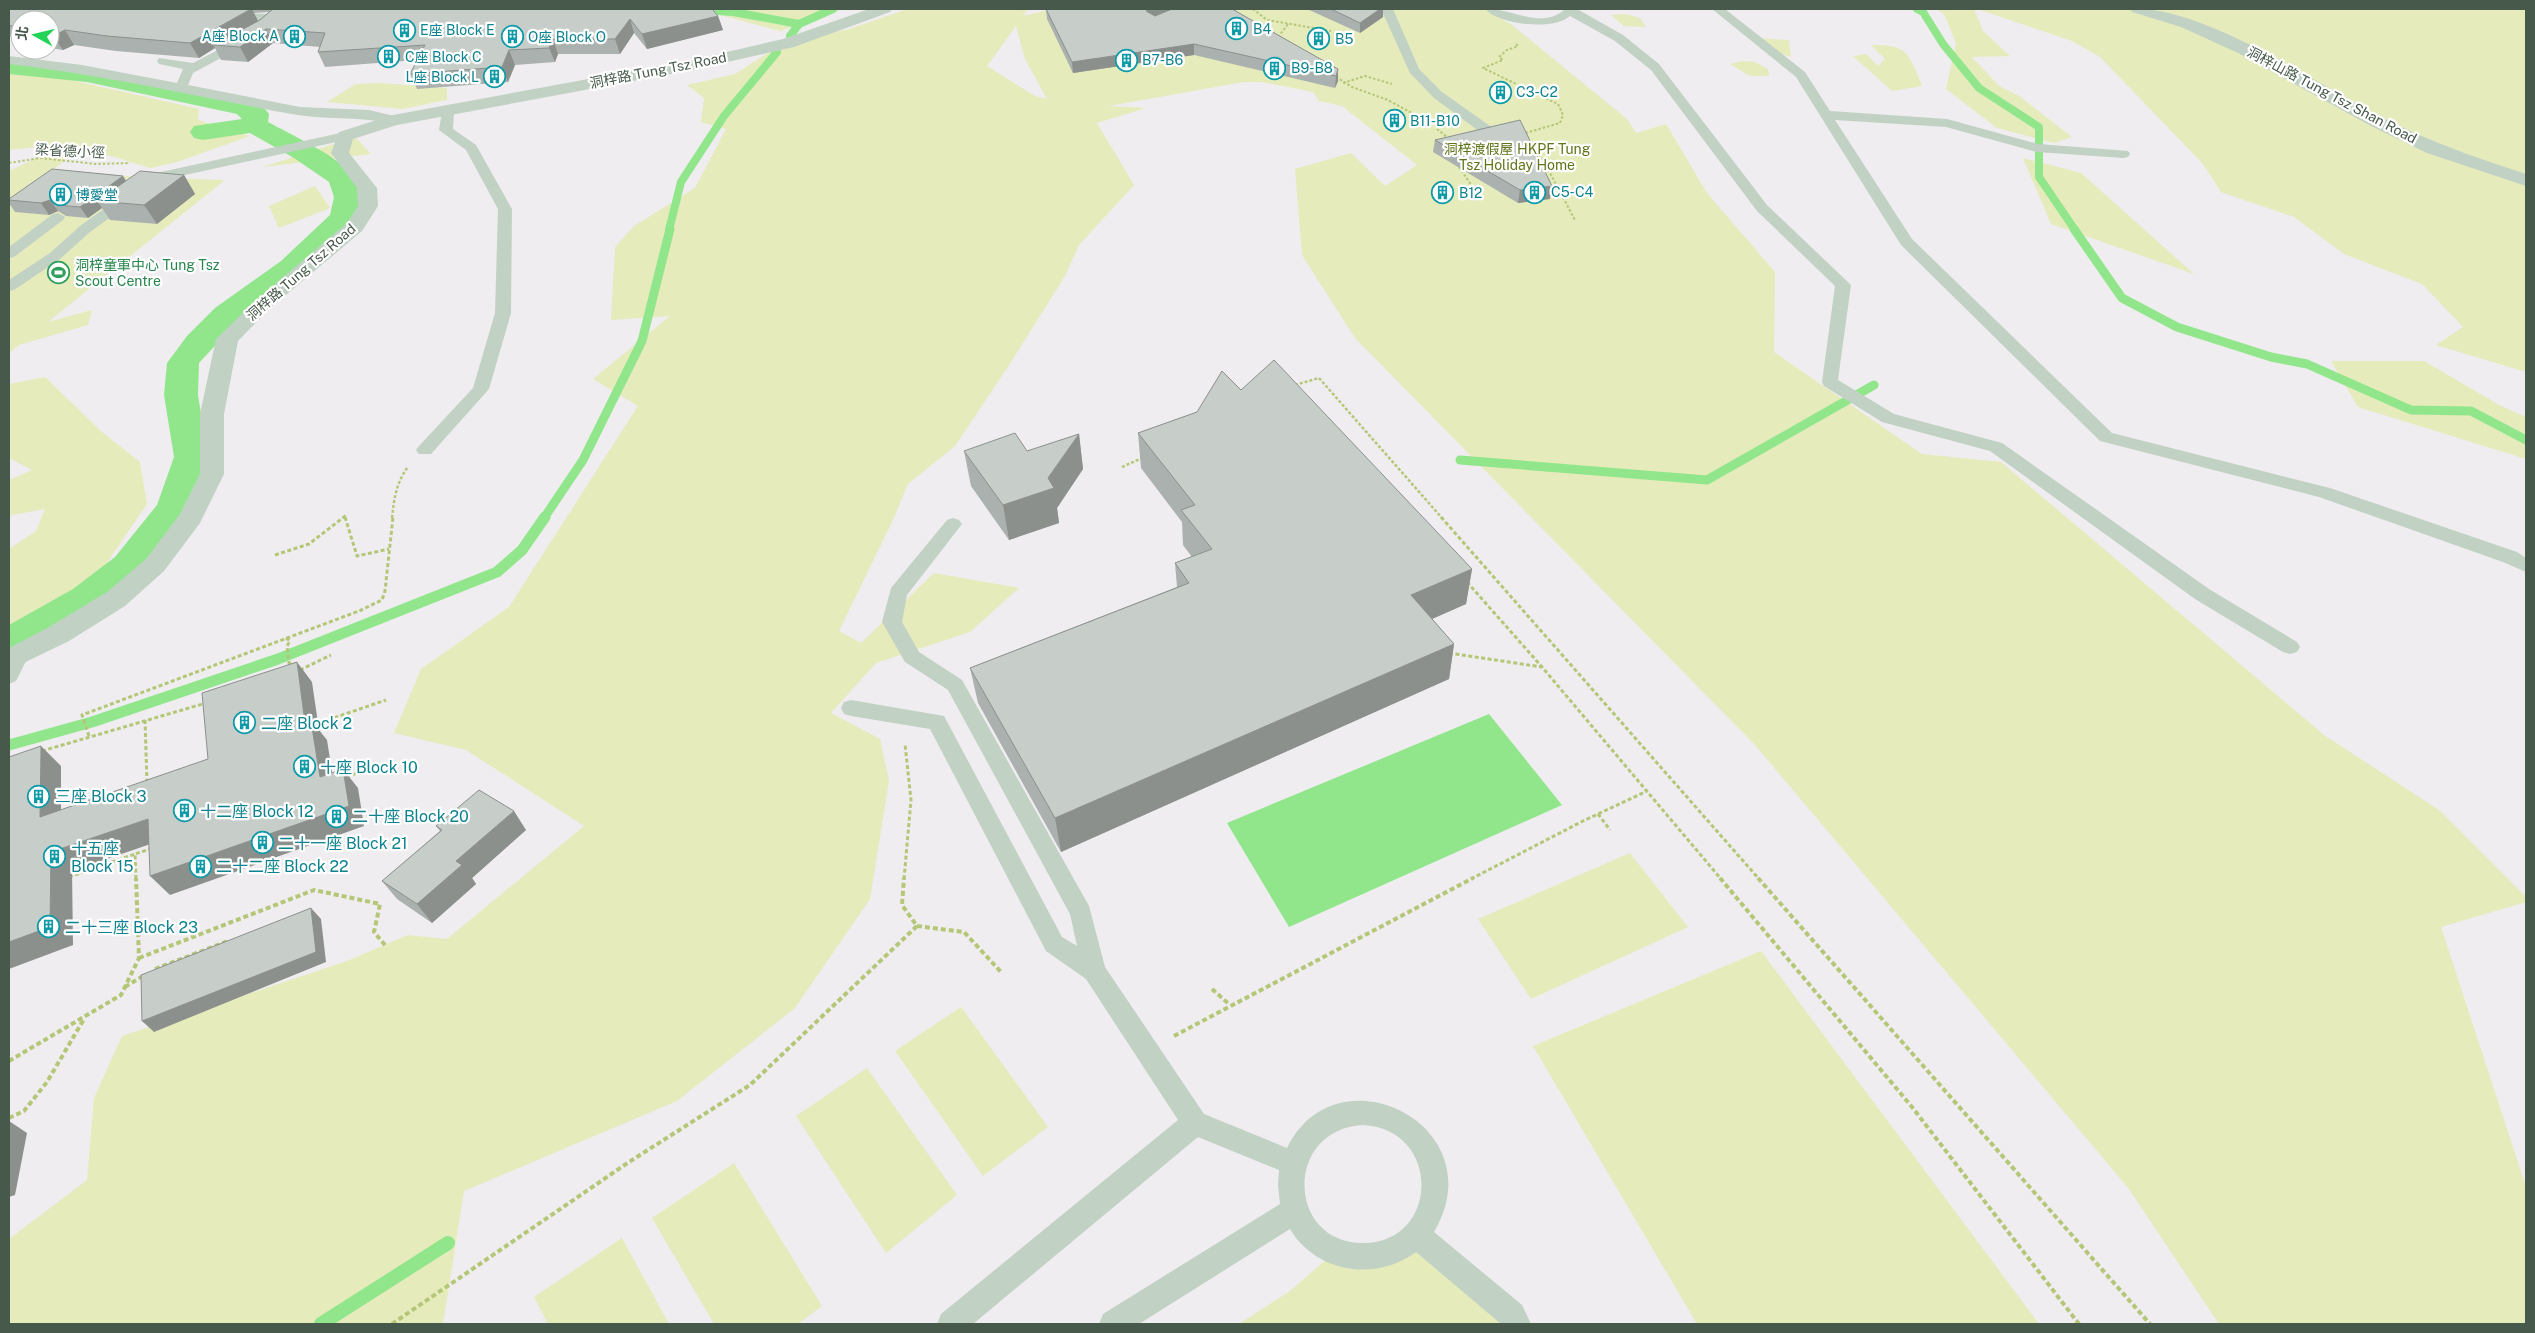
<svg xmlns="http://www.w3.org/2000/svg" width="2535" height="1333" viewBox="0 0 2535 1333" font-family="'Public Sans','Noto Sans TC',sans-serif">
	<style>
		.green { fill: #e6ebbc; fill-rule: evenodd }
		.water { fill: #91e68c }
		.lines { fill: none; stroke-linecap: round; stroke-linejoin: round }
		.stream-far3 { stroke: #91e68c; stroke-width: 8 }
		.stream-far2 { stroke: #91e68c; stroke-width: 9 }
		.stream-far1 { stroke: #91e68c; stroke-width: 11 }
		.stream { stroke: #91e68c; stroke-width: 14 }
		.canal { fill: #91e68c; fill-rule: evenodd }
		.path-far3 { stroke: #b4c777; stroke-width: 2; stroke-dasharray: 2.5 2; stroke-linecap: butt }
		.path-far2 { stroke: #b4c777; stroke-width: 2.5; stroke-dasharray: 3 2; stroke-linecap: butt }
		.path-far1 { stroke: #b4c777; stroke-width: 3; stroke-dasharray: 4 2.5; stroke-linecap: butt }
		.path { stroke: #b4c777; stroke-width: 4; stroke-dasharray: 5 3; stroke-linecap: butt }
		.service { fill: #c1d1c4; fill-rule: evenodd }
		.minor { fill: #c1d1c4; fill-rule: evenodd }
		.wall { fill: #abb1ae; fill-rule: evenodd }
		.shaded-wall { fill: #8b908d }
		.building { fill: #c7ceca; stroke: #8b908d }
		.labels { text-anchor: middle; stroke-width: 4.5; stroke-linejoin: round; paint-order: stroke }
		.far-culture-label { font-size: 14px; fill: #0d838f; stroke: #fff; text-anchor: start }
		.far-street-label { font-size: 14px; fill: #46594a; stroke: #fff }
		.far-park-label { font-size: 14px; fill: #60761b; stroke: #fff }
		.far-leisure-label { font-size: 14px; fill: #27864d; stroke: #fff; text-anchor: start }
		.culture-label { font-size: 16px; fill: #0d838f; stroke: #fff; text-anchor: start }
	</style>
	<rect width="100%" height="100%" fill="#efedef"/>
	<g class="green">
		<path d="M646,9h196l-62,22 -60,-16z"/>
		<path d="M908,9h120l-5,7 30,-7h433l26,16 116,95 8,13 30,-9 41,69 68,79 -1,80 148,102 79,8 323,273 115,75 87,87v5l-85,25 85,260v137h-307l-90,-135 -374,-444 -400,-407 -53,-83 -7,-86 56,-16 34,33 32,-21 -75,-59 -23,-5 -6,-9 -51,-10h-18l-136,24 38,2 -49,15 37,62 -55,60 -14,31 -56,89 -54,81 -47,38 -16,38 -53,109 22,12 73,-70 85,15 -49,44 -94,31 -45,50 49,26 9,42 -19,118 -75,109 -118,93 -213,90 -21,133h-434v-85l78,-59 7,-82 28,-62 225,-75 61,-26 39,4 137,-113 -118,-76 -72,-17 27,-64 88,-62 129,-201 -45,-27 77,-63 -59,4 4,-73 19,-21 61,-38 31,-59 -25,-7 3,-24 -17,-13 48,-11 58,-37 53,-7zM1016,26l9,33 22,40 -12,-3 -48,-30z"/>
		<path d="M1936,9h38l9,22 27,25 -38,1 27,29 20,10 53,41 -18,6 -57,-15 -51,-39 10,-46 -12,-29z"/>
		<path d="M1977,9h549v363l-90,-27 27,-18 -41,-43 -78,-30 -50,-37 -73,-25 -18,-28 -103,-107 -28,-16z"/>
		<path d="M1626,14l14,4 6,9 -22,-1 -13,-11z"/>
		<path d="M1758,38l31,2 2,17 -32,-9z"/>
		<path d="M1871,45c37,-1 38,9 51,41l-30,5 -39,-35 13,-2 12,12 7,-7z"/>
		<path d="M1743,61l12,1 13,7 1,7h-19l-20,-12z"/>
		<path d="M9,66l190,43 -1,11 52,16 -73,26 -27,6 -39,-12 -35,-5 -22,18 81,8 90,3 -177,142 44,-12 -4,15 -69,20 -10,8v-182l57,-27 -57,6z"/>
		<path d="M379,83l68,5v12l-44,9 -76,-7 29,-18z"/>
		<path d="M355,137l16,17 -108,13z"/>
		<path d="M2023,158l58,15 113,101 -143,-50z"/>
		<path d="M315,186l15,22 -51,20 -10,-22z"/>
		<path d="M2331,361h93l77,45 25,11v42l-168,-52z"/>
		<path d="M45,377l57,55 38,30 7,42 -45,66 -74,51 -19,8v-80l27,-18 9,-22 -33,6 -3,4v-39l23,-10 -23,-12v-74z"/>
		<path d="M1630,853l58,74 -157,72 -53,-80z"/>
		<path d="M1761,951l278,373h-342l-164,-278z"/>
		<path d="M961,1007l87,120 -65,49 -88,-125z"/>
		<path d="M867,1068l90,127 -71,58 -90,-137z"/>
		<path d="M734,1163l88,143 -24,18h-84l-62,-106z"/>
		<path d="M1418,1236l94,79 5,9h-278l51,-33 46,-40z"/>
		<path d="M622,1238l47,86h-121l-14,-27z"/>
	</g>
	<path class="water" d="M1489,714l73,91 -273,122 -62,-104z"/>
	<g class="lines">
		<g class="stream-far3">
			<path d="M687,9l46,3 66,12"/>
			<path d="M1917,9l6,3 20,32 36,44 60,39v50l36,53"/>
			<path d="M790,36l9,-12 34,-15"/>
			<path d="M669,230l12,-48 43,-66 53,-64"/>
		</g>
		<g class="stream-far2">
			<path d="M2074,229l48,69 55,29 94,30 36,7 104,46 60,1 55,29"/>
			<path d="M1460,460l247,20 167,-95"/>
			<path d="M544,518l39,-58 59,-119 28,-112"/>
		</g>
		<path class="stream-far1" d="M9,745l83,-23 186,-63 219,-87 25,-22 23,-33"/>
		<path class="stream" d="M321,1324l127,-81"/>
		<path class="canal" d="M9,60l78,8 167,35 11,6 4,5 -1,8c22,12 67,33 83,51 13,14 13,37 3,51l-51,49 -66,49 -38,41 -1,32 10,62 -16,52 -5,8 -46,58 -40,34 -78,44 -14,4v-32l64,-36 42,-32 42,-52 17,-48 -10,-62 3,-32 20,-27 28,-28 66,-47 49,-46 4,-18 -5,-15 -35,-24 -44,-25 -47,7 -9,-2 -4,-6 4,-6 48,-7 -5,-5 -150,-32 -78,-8z"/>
		<g class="path-far3">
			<path d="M1253,9l14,11 64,11"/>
			<path d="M1278,37l11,-14"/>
			<path d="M1516,44l2,2 -11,4 -8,7 4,3 -20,8 75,36 5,11 -3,8 -38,11"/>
			<path d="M1336,77l16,10 36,13 42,23"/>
			<path d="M1343,83l22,-7 27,8"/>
			<path d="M1437,129l10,8v3"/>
			<path d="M1534,153l8,5 33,62"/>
			<path d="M9,163l31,-5 56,6 34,-1"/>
			<path d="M1459,167l19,28"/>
		</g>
		<g class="path-far2">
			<path d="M1295,385l24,-7 123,140"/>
			<path d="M1122,467l20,-9"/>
			<path d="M343,518l2,-2 1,2"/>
			<path d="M392,518c2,-19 4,-34 15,-50"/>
		</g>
		<g class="path-far1">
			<path d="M345,517l12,39 32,-7"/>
			<path d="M1441,517l318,362"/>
			<path d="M275,555l34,-11 35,-27"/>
			<path d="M1467,582l75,85 179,212"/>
			<path d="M286,638l4,3 -3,5 2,17 7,1"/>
			<path d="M1449,653l93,14"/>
			<path d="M300,670l31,-15"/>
			<path d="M145,720l2,64"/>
			<path d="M316,724l70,-24"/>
			<path d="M89,736l-7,-21 277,-104 23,-11 3,-9 8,-74"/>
			<path d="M42,751l164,-48"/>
			<path d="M346,777l25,-9"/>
			<path d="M1598,814l12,16"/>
			<path d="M69,877l66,-23"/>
			<path d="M136,879l-1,-25 15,-5v-3"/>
			<path d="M904,879l7,-79 -6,-56"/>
			<path d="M1471,879l110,-57 66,-31"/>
		</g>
		<g class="path">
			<path d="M1720,878l192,229 167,217"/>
			<path d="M1758,878l392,446"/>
			<path d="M917,926l47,6 37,40"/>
			<path d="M139,958l175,-68 66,14 -6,28 11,13"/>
			<path d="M155,969l73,-28"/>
			<path d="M125,987l18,-11"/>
			<path d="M1212,989l18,16"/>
			<path d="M1174,1036l299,-158"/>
			<path d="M9,1061l112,-66 18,-37 -3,-80"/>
			<path d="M9,1118l15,-7 23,-29 37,-63"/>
			<path d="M392,1324l237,-162 121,-77 167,-159 -15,-21 2,-27"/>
		</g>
		<g class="service">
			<path d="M1381,9h12l26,60 23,23 55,39 2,3 -2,3h-10l-53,-39 -24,-25z"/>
			<path d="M1485,9c27,-2 56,22 80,0h12l46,26 36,29 108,141 84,80 -13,95 56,34 108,29 207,146 88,53 3,5 -3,5 -7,2 -7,-2 -88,-53 -205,-148 -108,-29 -58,-36 -2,-4 13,-96 -78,-75 -106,-141 -36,-29 -45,-25c-16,15 -70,9 -85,-7z"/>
			<path d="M1712,9h13l80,63 25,39 117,8 91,25 90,7 2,3 -2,3 -5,1 -86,-6 -91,-25 -111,-7 77,119 200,194 218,55 187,64 9,6v14l-23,-10 -184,-65 -219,-56 -199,-196 -105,-168z"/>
			<path d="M235,13l42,1 6,4 -6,4 -46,-3 -2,-2z"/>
			<path d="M241,38l4,1v6l-52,28 -5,12 112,22 69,3 29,7 2,3 -7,4c-32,-8 -63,-4 -95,-9 -97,-17 -191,-40 -289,-51v-8l73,9 95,18 6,-14 -24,-5 -2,-3 2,-3 34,5z"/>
			<path d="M448,107l6,4 -1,18 23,16 36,64 -1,104 -22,76 -58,65h-12l-3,-4 3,-4 54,-58 22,-75 3,-104 -32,-59 -27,-20 3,-19z"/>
			<path d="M345,132l5,1 2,3 -2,3 -188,41 -72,52 -30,27 -46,31 -5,1v-11l41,-27 30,-27 72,-52z"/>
			<path d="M58,213l7,4 -2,3 -49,37 -5,1v-11l44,-33z"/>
			<path d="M953,518l6,2 3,4 -55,71 -5,27 17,30 43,28 127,226 16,61 99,147 83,34c49,-102 210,-23 147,84l88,73 9,19h-30l-85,-72c-40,30 -100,21 -126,-23l-151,95h-40l4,-10 177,-110 -2,-19 1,-15 -81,-33 -225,187h-36l4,-10 237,-194 -92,-141 -40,-28 -116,-222 -79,-13 -7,-2 -3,-6 3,-6 7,-2 93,16 118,221 15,9 -7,-32 -122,-224 -43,-28 -23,-40 9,-34 56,-68zM1363,1125c79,4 77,118 0,118 -77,0 -79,-114 0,-118z"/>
			<path d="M19,648l7,2 3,5 -13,26 -7,3v-28l3,-6z"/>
		</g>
		<g class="minor">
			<path d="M869,9h23l-2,3 -96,35 -102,23 -295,55 -44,14 -4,14 28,35 1,18 -16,25 -94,79 -30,31 -14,73v60l-24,49 -36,48 -39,35 -56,35 -60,29v-22l40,-21 58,-35 39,-33 34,-45 20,-40v-60l16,-75 38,-37 93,-79 11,-17 -1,-18 -26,-35 8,-21 54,-17 299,-55 91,-21z"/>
			<path d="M2130,9c71,-5 190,77 255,110 45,23 93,39 141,55v12l-99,-33 -54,-26 -135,-74 -57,-26 -49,-15z"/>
		</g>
	</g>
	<g class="wall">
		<path d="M9,9h703l6,7 5,14 -76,19 -13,-16 -14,21h-62l-3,8 -40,3 -7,17 -91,7 -7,-15 7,-14 -92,7 -7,-15 2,-5 -47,-4 -25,19 -27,-2 -6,-12 -16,10 -83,-7 -42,-6 -11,5 -13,-2v-28h-30v20l-11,-4zM269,12l-11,9 -4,-8z"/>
		<path d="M1046,9h186l106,60v12l-3,7 -141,-33 -121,18 -26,-54z"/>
		<path d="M1307,9h76v8l-23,16z"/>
		<path d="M1435,140l115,59 -32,4 -85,-51z"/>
		<path d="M184,175l11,19 -38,30 -47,-4 -8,-12 -14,10 -22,-2 -8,-5 -9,4 -34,-3 -6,-9v-4l114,-23 3,5z"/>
		<path d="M1241,390l231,179 -6,35 -34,15 22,25 -5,35 -388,173 -83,-149 -8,-35 207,-81 -2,-24 17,-6 -9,-12 -1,-23 -41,-54 -3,-35 59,-21z"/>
		<path d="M1079,434l4,35 -26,39 2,15 -50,17 -38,-54 -7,-35h63z"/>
		<path d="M436,826l90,4 -54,48 4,6 -44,39 -35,-24 -15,-18 58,-50z"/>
	</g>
	<g class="shaded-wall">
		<path d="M252,9l7,14 -46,22 2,3 -16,10 -9,-15z"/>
		<path d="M1151,9h25l-29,12 -1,-10z"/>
		<path d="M1380,9h3v8l-23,16v-10z"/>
		<path d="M718,16l5,14 -76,19 -5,-15z"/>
		<path d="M630,19l4,14 -14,21 -5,-15z"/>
		<path d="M266,29l7,14 -25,19 -8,-15z"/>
		<path d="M65,30l9,15 -11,5 -10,-14z"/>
		<path d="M553,39l5,15 -3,8 -6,-14z"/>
		<path d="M1194,44v11l-121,18 -1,-11z"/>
		<path d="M509,50l6,15 -7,17 -6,-15z"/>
		<path d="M1338,69v12l-3,7 1,-12z"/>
		<path d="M184,175l11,19 -38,30 -13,-19z"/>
		<path d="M123,176l7,12 -33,13 5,7 -14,10 -8,-11z"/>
		<path d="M1552,186l-2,13 -32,4 2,-13z"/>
		<path d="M50,200l8,11 -9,4 -8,-12z"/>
		<path d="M1079,434l4,35 -26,39 2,15 -50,17 -6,-35 45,-27z"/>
		<path d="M1472,569l-6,35 -59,26 4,-35z"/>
		<path d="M1454,644l-5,35 -388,173 -6,-34z"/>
		<path d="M297,662l15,20 7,48 8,10 9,57 -16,-20 -15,-54z"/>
		<path d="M41,746l20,20v70l-21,-19z"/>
		<path d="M343,769l15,19 6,38 -194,69 -20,-19z"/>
		<path d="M514,811l12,19 -54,48 4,6 -44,39 -15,-19 39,-43z"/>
		<path d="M148,819l20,19 -96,33 1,74 -64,24v-27l42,-90z"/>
		<path d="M311,908l10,11 5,43 -172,70 -12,-11z"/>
		<path d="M9,1121l18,12 -12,62 -6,2z"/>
	</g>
	<g class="building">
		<path d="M9,9h242l-61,34 -83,-7 -42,-6 -12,6 -3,-1v-15h-30v9l-11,-4z"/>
		<path d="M273,9h439l6,7 -76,18 -12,-15 -15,20h-62l-4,9 -40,2 -7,17 -92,7 15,-29 -107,7 7,-19 -59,-4 -26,18 -27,-2 47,-25z"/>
		<path d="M1046,9h105l-5,2 9,5 17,-7h60l106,60 -2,7 -142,-32 -122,18z"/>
		<path d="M1331,9h49l-20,14z"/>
		<path d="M1520,120l32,66 -32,4 -85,-50z"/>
		<path d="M52,169l71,7 -43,31 -22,-2 -8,-5 -9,3 -32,-3v-1z"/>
		<path d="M140,171l44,4 -40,30 -47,-4z"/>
		<path d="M1274,360l198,209 -61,26 43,49 -399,174 -85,-150 219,-85 -14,-20 37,-14 -31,-39 14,-5 -57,-72 59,-21 25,-41 19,19z"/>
		<path d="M1015,433l12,18 52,-17 -31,44 6,10 -51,17 -39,-54z"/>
		<path d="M297,662l8,61 6,-2 9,56 23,-8 6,37 -199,70 -2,-57 -97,33 -1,75 -41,15v-185l32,-11 -1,71 168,-58 -6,-66z"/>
		<path d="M479,790l35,21 -58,50 6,4 -45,39 -35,-23 60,-51 -6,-4z"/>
		<path d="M311,908l5,44 -174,69 -1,-46z"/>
	</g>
	<defs>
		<symbol id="building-ring" viewBox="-11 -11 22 22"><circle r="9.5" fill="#fff" stroke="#0f9aa8" stroke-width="1.5"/><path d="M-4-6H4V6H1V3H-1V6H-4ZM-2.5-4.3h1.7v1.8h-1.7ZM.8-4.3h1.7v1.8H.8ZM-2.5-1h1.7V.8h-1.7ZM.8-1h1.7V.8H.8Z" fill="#0f9aa8"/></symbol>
		<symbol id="stadium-ring" viewBox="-11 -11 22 22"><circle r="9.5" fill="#fff" stroke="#2e9e5b" stroke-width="1.5"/><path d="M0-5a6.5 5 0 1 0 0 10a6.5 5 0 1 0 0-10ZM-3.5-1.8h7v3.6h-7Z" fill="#2e9e5b"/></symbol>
	</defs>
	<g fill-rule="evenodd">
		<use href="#building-ring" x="1224" y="16" width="25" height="25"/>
		<use href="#building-ring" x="392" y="18" width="25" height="25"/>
		<use href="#building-ring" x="282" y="24" width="25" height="25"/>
		<use href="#building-ring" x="500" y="24" width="25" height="25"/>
		<use href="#building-ring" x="1306" y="26" width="25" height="25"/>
		<use href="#building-ring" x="376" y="44" width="25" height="25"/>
		<use href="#building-ring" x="1114" y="48" width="25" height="25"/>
		<use href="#building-ring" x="1262" y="56" width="25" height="25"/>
		<use href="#building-ring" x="482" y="64" width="25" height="25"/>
		<use href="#building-ring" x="1488" y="80" width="25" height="25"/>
		<use href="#building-ring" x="1382" y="108" width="25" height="25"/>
		<use href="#building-ring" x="1522" y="180" width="25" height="25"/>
		<use href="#building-ring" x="1430" y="180" width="25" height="25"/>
		<use href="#building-ring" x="48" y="182" width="25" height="25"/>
		<use href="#stadium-ring" x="46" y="260" width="25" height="25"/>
		<use href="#building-ring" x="232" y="710" width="25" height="25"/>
		<use href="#building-ring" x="292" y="754" width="25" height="25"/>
		<use href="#building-ring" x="26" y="784" width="25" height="25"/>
		<use href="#building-ring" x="172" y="798" width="25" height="25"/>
		<use href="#building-ring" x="324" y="804" width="25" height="25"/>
		<use href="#building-ring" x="250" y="830" width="25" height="25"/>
		<use href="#building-ring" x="42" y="844" width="25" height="25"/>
		<use href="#building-ring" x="188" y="854" width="25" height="25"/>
		<use href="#building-ring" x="36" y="914" width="25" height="25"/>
	</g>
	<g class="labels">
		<g class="far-culture-label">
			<text x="1253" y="34">B4</text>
			<text x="420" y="35">E座 Block E</text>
			<text x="279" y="41" text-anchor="end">A座 Block A</text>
			<text x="528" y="42">O座 Block O</text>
			<text x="1335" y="44">B5</text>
			<text x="405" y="62">C座 Block C</text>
			<text x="1142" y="65">B7-B6</text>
			<text x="1291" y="73">B9-B8</text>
			<text x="479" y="82" text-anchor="end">L座 Block L</text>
			<text x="1516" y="97">C3-C2</text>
			<text x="1410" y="126">B11-B10</text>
			<text x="1551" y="197">C5-C4</text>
			<text x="1459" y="198">B12</text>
			<text x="76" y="200">博愛堂</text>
		</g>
		<g class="far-street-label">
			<text transform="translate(658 70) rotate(-11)" y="5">洞梓路 Tung Tsz Road</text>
			<text transform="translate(2332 95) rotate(28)" y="5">洞梓山路 Tung Tsz Shan Road</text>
			<text transform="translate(70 151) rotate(3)" y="5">梁省德小徑</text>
			<text transform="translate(301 272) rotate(-41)" y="5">洞梓路 Tung Tsz Road</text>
		</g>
		<g class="far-park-label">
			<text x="1517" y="154">洞梓渡假屋 HKPF Tung<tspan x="1517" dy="16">Tsz Holiday Home</tspan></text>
		</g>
		<g class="far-leisure-label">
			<text x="75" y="270">洞梓童軍中心 Tung Tsz<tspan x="75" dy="16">Scout Centre</tspan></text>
		</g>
		<g class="culture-label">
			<text x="261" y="729">二座 Block 2</text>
			<text x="320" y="773">十座 Block 10</text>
			<text x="55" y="802">三座 Block 3</text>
			<text x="200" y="817">十二座 Block 12</text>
			<text x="352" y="822">二十座 Block 20</text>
			<text x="278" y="849">二十一座 Block 21</text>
			<text x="71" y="854">十五座<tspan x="71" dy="18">Block 15</tspan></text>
			<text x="216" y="872">二十二座 Block 22</text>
			<text x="65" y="933">二十三座 Block 23</text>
		</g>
	</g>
	<rect width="2535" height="1333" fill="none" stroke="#46594a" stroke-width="20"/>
	<g transform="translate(35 35) rotate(278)"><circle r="24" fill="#ffffff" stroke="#b5bdb7"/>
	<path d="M0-4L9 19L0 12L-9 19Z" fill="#23d358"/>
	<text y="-8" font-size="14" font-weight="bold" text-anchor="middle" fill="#46594a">北</text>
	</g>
</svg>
